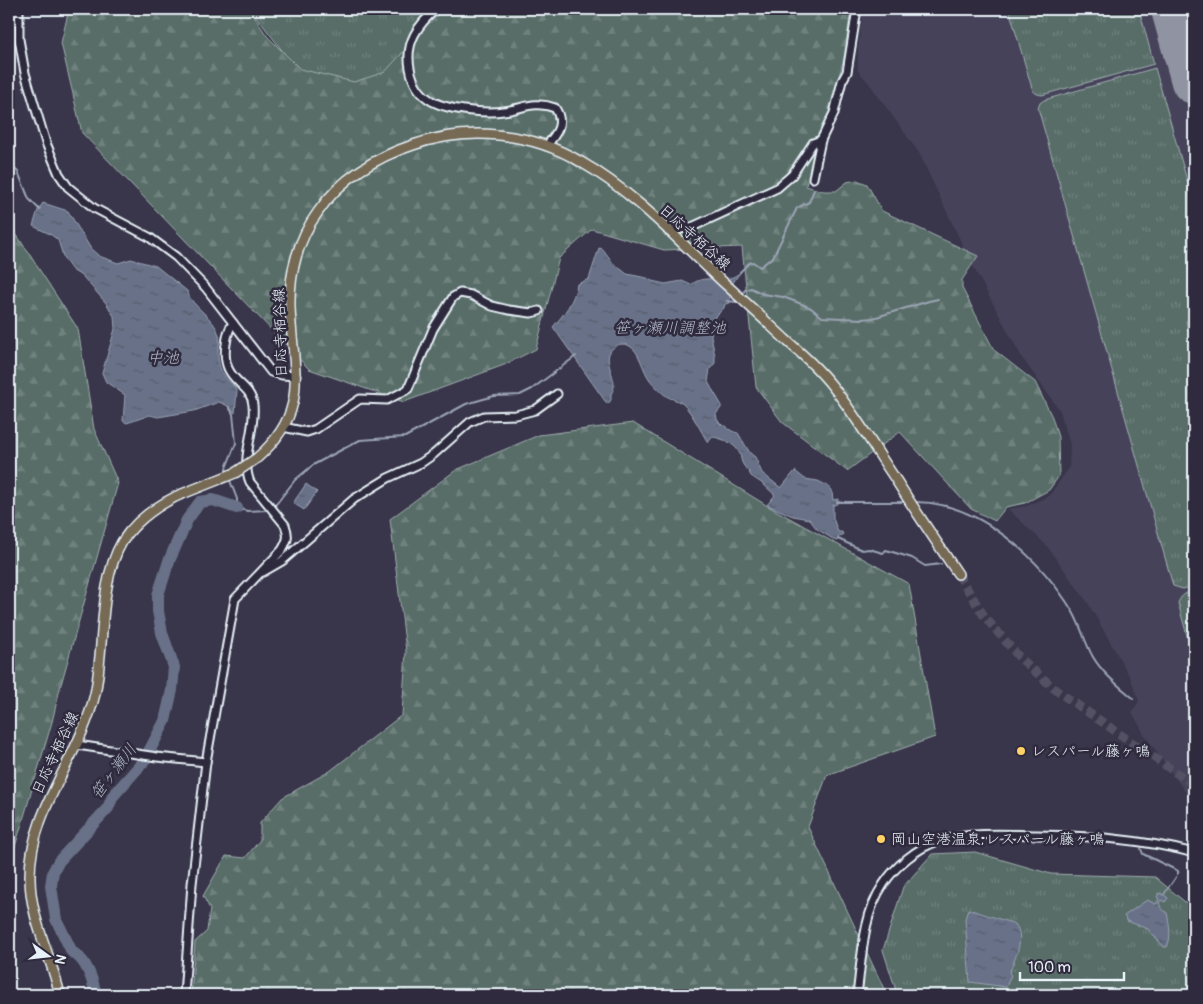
<svg xmlns="http://www.w3.org/2000/svg" width="1203" height="1004" viewBox="0 0 1203 1004" font-family="Pangolin,'Klee One',sans-serif">
	<style>
		.built { fill: #45425a }
		.grass { fill: url(#grass-tufts); stroke: #a0afb0 }
		.forest { fill: url(#forest-firs); stroke: #a0afb0 }
		.water { fill: url(#water-ripples); stroke: #9ba4b5 }
		.lines { fill: none; stroke-linecap: round; stroke-linejoin: round }
		.stream { stroke: #9ba4b5; stroke-width: 2 }
		.river { stroke: #677188; stroke-width: 12 }
		.runway { stroke: #9093a1; stroke-width: 46 }
		.major-tunnel { stroke: #535164; stroke-width: 9; stroke-dasharray: 9 4.5; stroke-linecap: butt }
		.minor-casing { stroke: #e8f1f8; stroke-width: 11 }
		.major-casing { stroke: #e8f1f8; stroke-width: 12 }
		.minor { stroke: #2f2a3d; stroke-width: 7 }
		.major { stroke: #766a54; stroke-width: 9 }
		.major-bridge-casing { stroke: #e8f1f8; stroke-width: 12; stroke-linecap: butt }
		.major-bridge { stroke: #766a54; stroke-width: 9 }
		.poi-dot { fill: #ffd166; stroke: #2f2a3d; stroke-width: 2 }
		.labels { text-anchor: middle; stroke-width: 5; stroke-linejoin: round; paint-order: stroke }
		.street-label { font-size: 15px; fill: #e8f1f8; stroke: #2f2a3d }
		.poi-label { font-size: 15px; fill: #e8f1f8; stroke: #2f2a3d; text-anchor: start }
		.water-label { font-size: 16px; font-style: italic; fill: #aeb7c6; stroke: #2f2a3d }
	</style>
	<defs>
		<pattern id="grass-tufts" width="24" height="20" patternUnits="userSpaceOnUse" patternTransform="scale(1.25)"><rect width="24" height="20" fill="#586d67"/><path d="M3 7l-1-3M5 7V3M7 7l1-3M15 17l-1-3M17 17v-4M19 17l1-3" fill="none" stroke="#70827e"/></pattern>
		<pattern id="forest-firs" width="22" height="20" patternUnits="userSpaceOnUse" patternTransform="scale(1.25)"><rect width="22" height="20" fill="#586d67"/><path d="M5 1l3.5 6h-7zM16 11l3.5 6h-7z" fill="#70827e"/></pattern>
		<pattern id="water-ripples" width="26" height="14" patternUnits="userSpaceOnUse" patternTransform="scale(1.25)"><rect width="26" height="14" fill="#677188"/><path d="M2 4q2-2 4 0t4 0M15 11q2-2 4 0t4 0" fill="none" stroke="#565c69"/></pattern>
	</defs>
	<rect width="100%" height="100%" fill="#39354a"/>
	<filter id="ink" filterUnits="userSpaceOnUse"><feTurbulence type="fractalNoise" baseFrequency=".02" numOctaves="2"/><feDisplacementMap in="SourceGraphic" scale="10" xChannelSelector="R" yChannelSelector="G"/><feConvolveMatrix kernelMatrix="1 2 1 2 8 2 1 2 1" color-interpolation-filters="sRGB"/></filter>
	<g filter="url(#ink)">
		<path class="built" d="M863,9h331v795l-50,-70 -12,-22 7,-11 -9,-24 -42,-74 -42,-58 -38,-36 18,-3 23,-10 20,-28 1,-23 -10,-34 -38,-53 -53,-99 -50,-106 -51,-71 -10,-11v-23z"/>
		<g class="grass">
			<path d="M162,9h270l-16,14 -7,12 -4,13v14l-9,44 -96,-32 -41,-54 -3,-3 -7,5z"/>
			<path d="M1009,9h130l15,55 -112,31c-7,-1 -9,-3 -11,-10z"/>
			<path d="M1155,68l39,137v113l-8,3 6,26h2v239l-11,3 -10,-3 -135,-478 2,-5 4,-3z"/>
			<path d="M1194,590v71l-16,-58c3,-8 8,-10 16,-13z"/>
			<path d="M975,852l76,22 104,3 36,30 3,23v65h-300l1,-8 -12,-37 20,-63 29,-33z"/>
		</g>
		<g class="forest">
			<path d="M69,9h178l3,1 17,26 33,33 54,13 31,-10 44,-49 16,-14h406l-7,49 -15,55 -7,15 -16,58 17,5h13l11,-9 10,-2 10,4 15,27 96,45 -16,24v8l32,62 41,32 17,35 6,20 1,39 -10,14 -24,13 -19,4 -11,14 -24,-12 -71,-77 -53,39 -65,-49 -26,-35 -14,-140 -78,3 -72,-21 -33,29 -23,91 -32,16 -100,37 -95,-33 -227,-236 -21,-90z"/>
			<path d="M9,223l69,106 16,100 24,54 -58,205 -8,34 -40,135 -3,53z"/>
			<path d="M633,423l133,82 143,79 26,153 -108,38 -19,52 77,164 -1,4h-693l4,-53 12,-11 3,-22 -7,-13 23,-40 19,2 15,-18v-17l22,-25 48,-27 72,-56 4,-64 -16,-132 66,-49 83,-35z"/>
		</g>
		<g class="water">
			<path d="M43,203l25,8 23,38 8,7 19,7 13,-4 25,7 31,25c4,16 28,26 32,44 1,5 0,11 -1,16 0,20 5,24 18,37l1,3 -2,22 -9,-8 -7,-3 -25,9 -36,6 -8,-2 -23,8 -4,-2 2,-26 -19,-13 -4,-9 13,-44 -1,-13 -8,-13 -23,-26 -11,-7 -8,-11 -6,-19 -8,-6 -17,-8 5,-16z"/>
			<path d="M599,248l4,1 10,14 14,11 20,4 5,3 13,3 17,-3 9,4c13,-11 26,-3 39,-7 4,-1 8,-4 11,-6 -9,10 -12,17 -11,31l-5,1 -1,4 -11,11 -2,17 4,20v7l-5,6 -2,13 13,22v4l-5,6 1,5 3,5c8,2 8,7 18,9l12,20 5,4 7,16 19,15 14,-17 10,8 13,2 10,5 4,6 1,8 5,-1v5l-5,1v13l5,14h4l1,3 -4,1 -1,4 -2,1 -19,-12 -8,-10 -16,-3 -26,-11 8,-10 -12,-11 -12,-8c-2,-5 -4,-6 -7,-10 -3,-4 -3,-8 -4,-12 -4,-10 -18,-16 -28,-17l-4,6c-7,-12 -16,-30 -25,-39 -5,-4 -12,-5 -17,-8 -4,-3 -14,-13 -16,-16 -7,-9 -11,-29 -19,-33 -5,-4 -13,-4 -18,1 -14,13 9,33 -2,46v6l-3,4 -3,-3 -52,-74c11,-13 21,-25 24,-43l12,-5z"/>
			<path d="M306,484l11,8 -13,18 -11,-7z"/>
			<path d="M1179,872l-15,23 4,3 -3,4 -4,-2 -2,3 2,5 6,5c2,10 5,24 0,34h-3l-16,-18 -21,-8 -3,-5 23,-16 9,4 3,-5 -2,-2 2,-4 4,2z"/>
			<path d="M968,909l47,15c11,14 0,34 -6,49l2,2 -5,12 -36,-5 -5,-63z"/>
		</g>
		<g class="lines">
			<g class="stream">
				<path d="M9,164l9,8 11,27 11,11"/>
				<path d="M740,272l9,-9 4,-1 7,5 13,-10 24,-49 12,-6 5,-12"/>
				<path d="M741,296l4,-6 6,-2 12,6 20,3 16,6 12,5 11,9 40,2 11,-1 56,-17 9,-2"/>
				<path d="M727,301l10,1 1,-2"/>
				<path d="M228,474l-2,-6 10,-25 -3,-29 -4,-7"/>
				<path d="M229,478l8,21v9l10,3 20,-1 10,-7 18,-23 18,-15 47,-25 45,-3 61,-33 28,-8 26,-1 12,-6 44,-33"/>
				<path d="M837,502h68"/>
				<path d="M914,502c66,-1 127,58 159,110 8,14 12,31 20,45 10,17 26,29 40,41"/>
				<path d="M838,539l24,11 7,-1 14,4 3,-3 26,8 13,8 16,-2"/>
				<path d="M1141,849l2,5 35,17v2"/>
			</g>
			<path class="river" d="M96,995c-3,-14 -10,-36 -24,-43l-16,-33 -5,-33 2,-14 6,-11 49,-53 5,-12 31,-35 21,-40 7,-31 2,-23 -12,-34 -4,-22v-16l11,-34 18,-41 13,-18 13,-2 24,8"/>
			<path class="runway" d="M1174,9l20,72"/>
			<path class="major-tunnel" d="M958,574l26,42 35,41 38,34 137,94"/>
			<defs>
				<g id="minor">
					<path d="M19,9v30l6,34 21,70 13,31 9,13 26,21 55,29 27,20 30,31 65,84 11,3 14,1"/>
					<path d="M436,9c-18,16 -31,33 -26,59 6,34 32,40 62,43 10,1 20,2 31,0 19,-2 31,-11 52,-3 10,15 2,26 -9,38"/>
					<path d="M813,178l8,-38 13,-27 8,-32 5,-9 10,-63"/>
					<path d="M668,231l24,-4 85,-39 15,-13 21,-32 8,-3"/>
					<path d="M283,427l24,5 9,-3 44,-30 27,1 21,-11 25,-60 20,-32 7,-4 11,2 21,11 17,4 22,3 8,-2"/>
					<path d="M263,572l19,-11 72,-62 34,-21 33,-15 13,-9 36,-32 14,-6 32,-1 19,-5 22,-16"/>
					<path d="M77,745l80,12 49,5"/>
					<path d="M184,995l8,-111 14,-122 29,-163 47,-49c6,-10 7,-14 3,-25l-35,-43c-10,-24 6,-52 3,-77 -2,-24 -33,-22 -27,-61 1,-8 2,-14 7,-21"/>
					<path d="M857,995c5,-35 5,-79 26,-110 12,-19 34,-37 55,-44 32,-9 66,-7 98,-6 54,1 107,4 158,18"/>
				</g>
				<g id="major">
					<path d="M257,458c55,-48 35,-88 33,-151 -1,-33 8,-68 28,-95 22,-33 58,-55 95,-67 55,-19 118,-13 168,17 53,30 98,79 142,120 21,19 42,38 62,57 17,15 34,30 48,48 23,29 42,62 63,93 20,32 41,63 62,94"/>
					<path d="M60,995c-9,-39 -30,-77 -30,-117 -1,-68 50,-120 65,-184 10,-47 3,-111 27,-152 13,-21 33,-35 55,-46"/>
				</g>
			</defs>
			<use href="#minor" class="minor-casing"/>
			<use href="#major" class="major-casing"/>
			<use href="#minor" class="minor"/>
			<use href="#major" class="major"/>
			<defs>
				<path id="major-bridge" d="M177,496l58,-23 22,-15"/>
			</defs>
			<use href="#major-bridge" class="major-bridge-casing"/>
			<use href="#major-bridge" class="major-bridge"/>
		</g>
	</g>
	<g class="poi-dot">
		<circle cx="1021" cy="751" r="5"/>
		<circle cx="881" cy="839" r="5"/>
	</g>
	<g class="labels">
		<g class="street-label">
			<text transform="translate(695 237) rotate(42)" y="5">日応寺栢谷線</text>
			<text transform="translate(280 333) rotate(-92)" y="5">日応寺栢谷線</text>
			<text transform="translate(55 753) rotate(-65)" y="5">日応寺栢谷線</text>
		</g>
		<g class="poi-label">
			<text x="1031" y="756">レスパール藤ヶ鳴</text>
			<text x="891" y="844">岡山空港温泉;レスパール藤ヶ鳴</text>
		</g>
		<g class="water-label">
			<text x="670" y="333">笹ヶ瀬川調整池</text>
			<text x="163" y="363">中池</text>
			<text transform="translate(113 771) rotate(-53)" y="6">笹ヶ瀬川</text>
		</g>
	</g>
	<rect width="1203" height="1004" fill="none" stroke="#2f2a3d" stroke-width="30"/>
	<rect x="15" y="15" width="1173" height="974" fill="none" stroke="#e8f1f8" stroke-width="2" filter="url(#ink)"/>
	<g transform="translate(48 956) rotate(105)" stroke="#2f2a3d" stroke-width="4" paint-order="stroke">
	<path d="M0-4L9 19L0 12L-9 19Z" fill="#e8f1f8"/>
	<text y="-8" font-size="14" font-weight="bold" text-anchor="middle" fill="#e8f1f8">N</text>
	</g>
	<path d="M1020 972v8h104v-8" fill="none" stroke="#e8f1f8" stroke-width="2.5"/>
	<text x="1028" y="972" font-size="15" fill="#e8f1f8" stroke="#2f2a3d" stroke-width="4" paint-order="stroke">100 m</text>
</svg>
